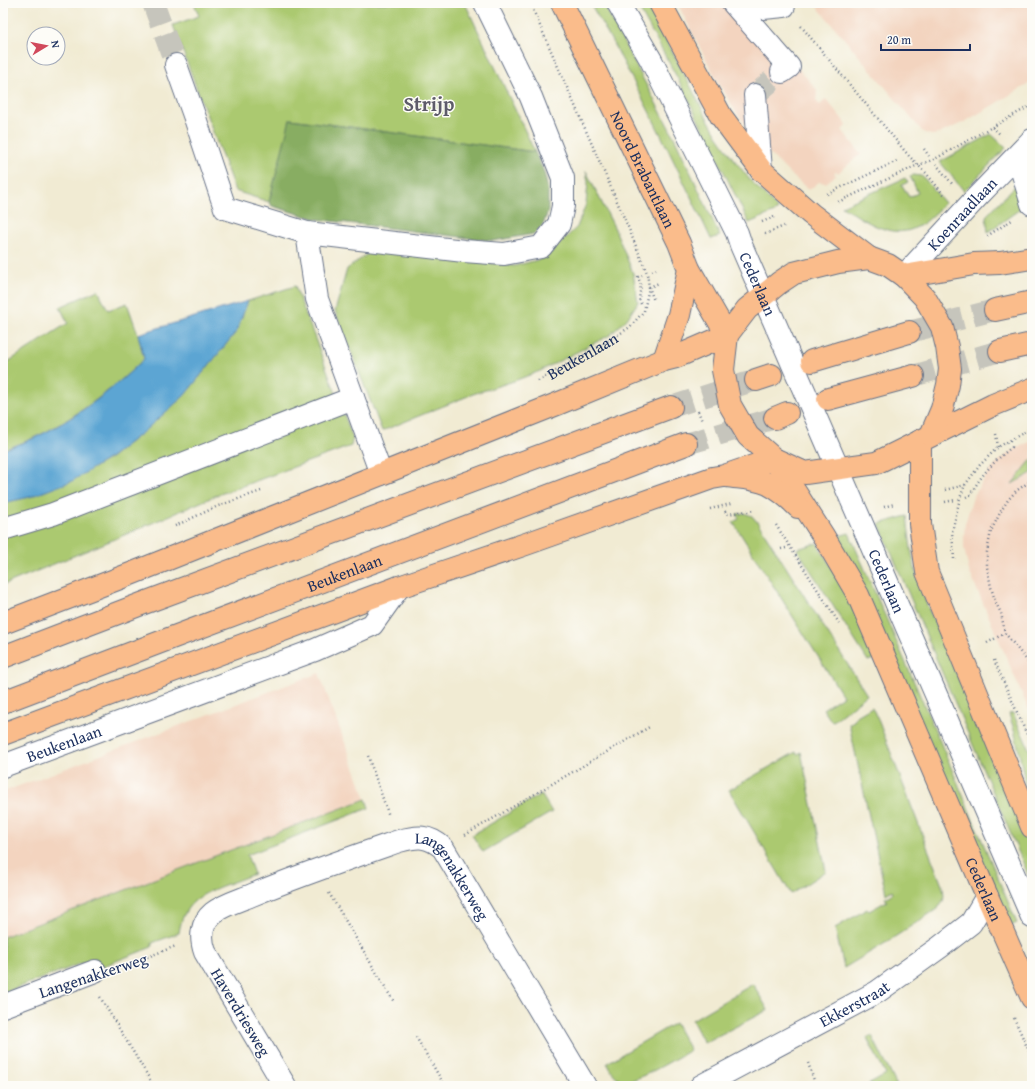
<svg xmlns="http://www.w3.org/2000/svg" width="1035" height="1089" viewBox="0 0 1035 1089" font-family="'Gentium Book Plus',serif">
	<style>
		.built { fill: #f3d4bf }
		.green { fill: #abc970; stroke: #637c67 }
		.forest { fill: #88ad62; stroke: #526e60 }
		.water { fill: #5ca5d3; stroke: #3c6a98 }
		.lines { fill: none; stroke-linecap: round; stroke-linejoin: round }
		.minor-tunnel { stroke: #c6c5bc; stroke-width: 22; stroke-dasharray: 22 11; stroke-linecap: butt }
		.major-tunnel { stroke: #c6c5bc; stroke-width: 22; stroke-dasharray: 22 11; stroke-linecap: butt }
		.minor-casing { stroke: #667187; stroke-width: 24 }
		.major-casing { stroke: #667187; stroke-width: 24 }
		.path { stroke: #667187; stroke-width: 2.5; stroke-dasharray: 1 3; stroke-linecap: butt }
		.minor { stroke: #fff; stroke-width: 22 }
		.major { stroke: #fabc8b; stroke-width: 22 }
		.labels { text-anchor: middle; stroke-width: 3; stroke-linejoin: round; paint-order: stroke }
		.street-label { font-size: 16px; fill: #1b2f5e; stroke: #fdfcf7 }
		.district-label { font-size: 20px; font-weight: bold; fill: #5d5b69; stroke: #fdfcf7 }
	</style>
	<rect width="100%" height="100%" fill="#fdfcf7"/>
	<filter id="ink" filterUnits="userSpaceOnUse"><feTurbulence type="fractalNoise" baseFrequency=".025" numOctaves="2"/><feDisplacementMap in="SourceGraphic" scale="8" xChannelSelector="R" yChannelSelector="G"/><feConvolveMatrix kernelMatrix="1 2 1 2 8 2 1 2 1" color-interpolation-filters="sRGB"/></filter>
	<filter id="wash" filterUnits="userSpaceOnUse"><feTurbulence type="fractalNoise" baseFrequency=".012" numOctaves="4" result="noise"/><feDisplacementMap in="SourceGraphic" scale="16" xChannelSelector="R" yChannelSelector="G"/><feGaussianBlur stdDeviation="0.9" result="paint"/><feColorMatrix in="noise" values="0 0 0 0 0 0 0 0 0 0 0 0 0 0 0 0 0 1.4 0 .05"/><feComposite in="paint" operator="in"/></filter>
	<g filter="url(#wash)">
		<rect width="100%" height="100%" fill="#f1ebd3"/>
		<g class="built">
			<path d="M677,3h66l74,87 -1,11 4,4 6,-6 21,26 -5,5 19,24 -23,19 -2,-2 -2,2 2,2 -10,8 -7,-1 -10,8 -20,-17 -27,-27 -26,-34 -23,-39z"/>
			<path d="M814,3h218v79l-66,39 -25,12 -8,2 -6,-1 -5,-3z"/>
			<path d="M1032,441v276l-63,-146 -5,-23v-11l1,-13 8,-27 15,-24 11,-12 11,-9 13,-7z"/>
			<path d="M319,673l47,126 -196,74 -167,64v-145z"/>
		</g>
		<g class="green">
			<path d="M194,3h271l70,149 -244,-33 -22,83 -34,-11 -62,-166 26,-9z"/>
			<path d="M590,3h13l73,138 44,95 -9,3c-38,-80 -76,-160 -121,-236z"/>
			<path d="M636,3h11l59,113 11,19 15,22 19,24 27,28 -1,2 -28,12 -71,-144z"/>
			<path d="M991,134l15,14 -42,43 -24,-29z"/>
			<path d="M586,171l29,58 18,44 5,29 -11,17 -17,16 -70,36 -26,10 -41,13 -91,37 -47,-120 12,-42 23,-17 19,-2 125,16 31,-8 32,-31 9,-23 2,-22z"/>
			<path d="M914,175l7,1 3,2 21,25c-8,8 -16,18 -26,23 -26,16 -55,-6 -77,-20l63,-28 3,4 -6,3 7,12 9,-4 -8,-17z"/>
			<path d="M1015,186h1l7,21 -35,25 -2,-16z"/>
			<path d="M295,286l58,152 -2,8 -136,50 -93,40 -119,49v-82l27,-6 41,-16 41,-24 31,-25 41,-36 52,-64 12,-31z"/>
			<path d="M98,290l10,20 19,-7 11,31 6,25c-41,39 -87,73 -141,91v-85l65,-42 -8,-16z"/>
			<path d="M1032,459v14l-20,11z"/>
			<path d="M744,513l8,3 6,7 109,172 -35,27 -9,-13 20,-13 -110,-174 6,-3 -2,-5z"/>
			<path d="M907,516l4,33 5,24 11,32 105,244v35l-153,-360z"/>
			<path d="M849,533l90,206 78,184 -9,4 -173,-390z"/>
			<path d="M817,543l24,40 35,75 -8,3 -71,-112z"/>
			<path d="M872,707l7,15 64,166c2,11 1,16 -9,23l-47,31 -43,26 -9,-40 32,-19 2,2 18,-10 -2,-3 8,-5 -1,-3 -6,4 -37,-170 6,-4v-3z"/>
			<path d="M1013,713l19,43v53c-10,-31 -12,-64 -23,-95z"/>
			<path d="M796,752l1,3 4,-3 25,119 -35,23 -62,-104z"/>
			<path d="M541,794l11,18 -69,40 -11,-17z"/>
			<path d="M366,799l3,9 -122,47 7,19c-10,4 -21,8 -32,12 -24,10 -39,18 -43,47l-27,10v4l-51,20 -5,-9 -93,35v-56l167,-64z"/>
			<path d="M753,984l15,26 -64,33 -12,-23z"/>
			<path d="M675,1023l15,27c-12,7 -54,33 -66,31 -9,-2 -13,-11 -17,-18z"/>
			<path d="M872,1036l25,50h-31l20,-11 -19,-37z"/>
		</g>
		<path class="forest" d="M290,119l245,33 9,20 4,18v21l-5,14 -9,9 -41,7 -178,-22 -43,-13 -3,-4z"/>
		<path class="water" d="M248,301l-12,31 -52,64 -41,36 -32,25 -39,24 -42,16 -27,6v-53c54,-17 101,-52 141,-91l-6,-25z"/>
	</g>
	<g filter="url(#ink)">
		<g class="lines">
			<g class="minor-tunnel">
				<path d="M153,3l23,62"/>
				<path d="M755,95l27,-23"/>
			</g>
			<g class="major-tunnel">
				<path d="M909,332l86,-22"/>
				<path d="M913,376l87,-25"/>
				<path d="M671,407l85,-27"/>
				<path d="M686,444l89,-26"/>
			</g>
			<defs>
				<g id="minor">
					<path id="s2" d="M618,3l33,57 86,173 4,12c98,223 194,448 291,672"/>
					<path d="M733,3l56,64 -7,5"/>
					<path d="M759,3l4,5 21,-2"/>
					<path d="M176,65l19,53 30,90 82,25 157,18 40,3 37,-7 18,-23 4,-18v-28l-32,-81 -46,-94"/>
					<path d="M755,95l6,75"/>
					<path d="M1020,153l2,18 10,33"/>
					<path d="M307,233l10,66 64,175"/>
					<path id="s3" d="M904,276l73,-79 55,-57"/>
					<path d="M3,529l50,-15 300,-116"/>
					<path id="s4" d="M3,766l312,-116 57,-25 27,-38"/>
					<path d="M3,1006l92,-35"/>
					<path id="s5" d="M285,1086l-80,-134c-5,-14 -4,-29 8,-39 10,-8 27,-13 39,-18 48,-20 98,-37 147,-54 19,-5 29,-6 44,7l142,238"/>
					<path id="s6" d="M701,1086l176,-94 63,-45 31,-24 16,-27"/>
				</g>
				<g id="major">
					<path id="s7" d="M562,3l117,240 10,26 38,66"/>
					<path d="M660,3l61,113 40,54 50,44 58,44"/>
					<path d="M904,276l70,-12 26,-1 32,-5"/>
					<path d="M995,310l37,-8"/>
					<path d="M727,335l-4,35 7,35 18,31 26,23 31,14 71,-10 117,-58 39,-16"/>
					<path d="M1000,351l32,-7"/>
					<path d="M664,360l15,-45 10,-46"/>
					<path d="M812,361l97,-29"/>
					<path d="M756,380l15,-5"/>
					<path d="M828,399l85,-23"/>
					<path d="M775,418l12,-5"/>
					<path d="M920,441v83l7,48 105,255"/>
					<path id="s8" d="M774,459l50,78 34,58 129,301 45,102"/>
					<path d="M727,476c14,2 29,2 41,8 10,5 22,15 30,23"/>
					<path d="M3,623l130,-50 424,-169 107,-44 12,-3 51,-22 20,-26 32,-26 15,-10 44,-11 31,-4 19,7 16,11 21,22 17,29 5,20 3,22 -2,16 -6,24 -11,26"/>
					<path d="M3,657l141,-54 527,-196"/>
					<path id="s9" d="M3,702l155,-59 528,-199"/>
					<path d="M3,734l396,-147 127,-43 186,-66 12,-2 50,-17"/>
				</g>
			</defs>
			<use href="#minor" class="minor-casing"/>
			<use href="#major" class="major-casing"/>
			<g class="path">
				<path d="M530,3l96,219 21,51 2,14 5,14"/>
				<path d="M801,26l108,130 17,17 18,22"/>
				<path d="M992,127l40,-22"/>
				<path d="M924,149l5,7"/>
				<path d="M936,164l17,21"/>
				<path d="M827,194l70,-33"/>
				<path d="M838,202l80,-37 15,-5 59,-33 9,8"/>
				<path d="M762,222l12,-5"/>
				<path d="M765,234l19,-8"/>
				<path d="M987,236l25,-16"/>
				<path d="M652,271l4,-2"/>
				<path d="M649,287l10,-4"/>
				<path d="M641,304l-2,-5 2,-14 -3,-8 4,-2"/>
				<path id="s1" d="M538,381l72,-41 20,-13 14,-16 5,-24"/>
				<path d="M698,411l4,10"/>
				<path d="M996,434l2,13"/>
				<path d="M1032,480l-16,11 -8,9 -7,11 -10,20 -4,21v15l4,20 4,14 6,12 4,20 27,34"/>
				<path d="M945,490l20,-5"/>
				<path d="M966,497l4,-2c12,-21 23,-33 42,-48l-1,-3"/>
				<path d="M945,502l10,-2"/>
				<path d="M884,507l10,-3"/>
				<path d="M710,509l21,-5"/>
				<path d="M725,511l2,3 28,-4"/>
				<path d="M776,525l63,98"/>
				<path d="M175,526l43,-20 43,-15"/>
				<path d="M781,549l5,-1"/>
				<path d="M954,559l-2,-27 8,-34 5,-13 15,-20 18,-18 34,-19"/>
				<path d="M987,643l18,-10"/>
				<path d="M994,660l38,86"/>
				<path d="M368,756l21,60"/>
				<path d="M465,835l186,-109"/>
				<path d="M329,893l65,109"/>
				<path d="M121,967l55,-21"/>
				<path d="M100,997l54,89"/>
				<path d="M1014,1018l18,40"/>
				<path d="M416,1037l29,49"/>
				<path d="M808,1063l8,23"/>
			</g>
			<use href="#minor" class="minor"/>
			<use href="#major" class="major"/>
		</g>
	</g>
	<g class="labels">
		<g class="street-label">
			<text dy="6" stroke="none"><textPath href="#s7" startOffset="185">Noord Brabantlaan</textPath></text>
			<text dy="6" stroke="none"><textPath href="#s3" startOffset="85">Koenraadlaan</textPath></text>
			<text dy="6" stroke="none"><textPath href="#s2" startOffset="314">Cederlaan</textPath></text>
			<text dy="6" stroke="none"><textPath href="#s1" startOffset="51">Beukenlaan</textPath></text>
			<text dy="6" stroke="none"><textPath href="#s9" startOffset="365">Beukenlaan</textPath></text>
			<text dy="6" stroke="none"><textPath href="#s2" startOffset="638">Cederlaan</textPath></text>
			<text dy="6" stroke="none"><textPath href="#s4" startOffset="65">Beukenlaan</textPath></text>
			<text dy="6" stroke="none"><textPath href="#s5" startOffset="471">Langenakkerweg</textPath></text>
			<text dy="6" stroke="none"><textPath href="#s8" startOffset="480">Cederlaan</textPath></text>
			<text transform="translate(93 975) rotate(-18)" y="6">Langenakkerweg</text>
			<text dy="6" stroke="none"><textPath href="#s6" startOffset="174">Ekkerstraat</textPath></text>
			<text transform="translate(241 1012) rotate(59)" y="6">Haverdriesweg</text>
		</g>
		<g class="district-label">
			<text x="429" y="111">Strijp</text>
		</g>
	</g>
	<rect width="1035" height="1089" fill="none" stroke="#fdfcf7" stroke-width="16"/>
	<g transform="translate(46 46) rotate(80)"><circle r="19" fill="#fdfcf7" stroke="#a3aaba"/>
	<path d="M0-3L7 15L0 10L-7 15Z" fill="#d1495b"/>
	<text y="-6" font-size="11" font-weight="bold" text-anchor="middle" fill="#1b2f5e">N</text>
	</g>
	<path d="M881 44v6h89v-6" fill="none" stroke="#1b2f5e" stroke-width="2"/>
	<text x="887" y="44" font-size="12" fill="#1b2f5e" stroke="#fdfcf7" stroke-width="3" paint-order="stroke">20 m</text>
</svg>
